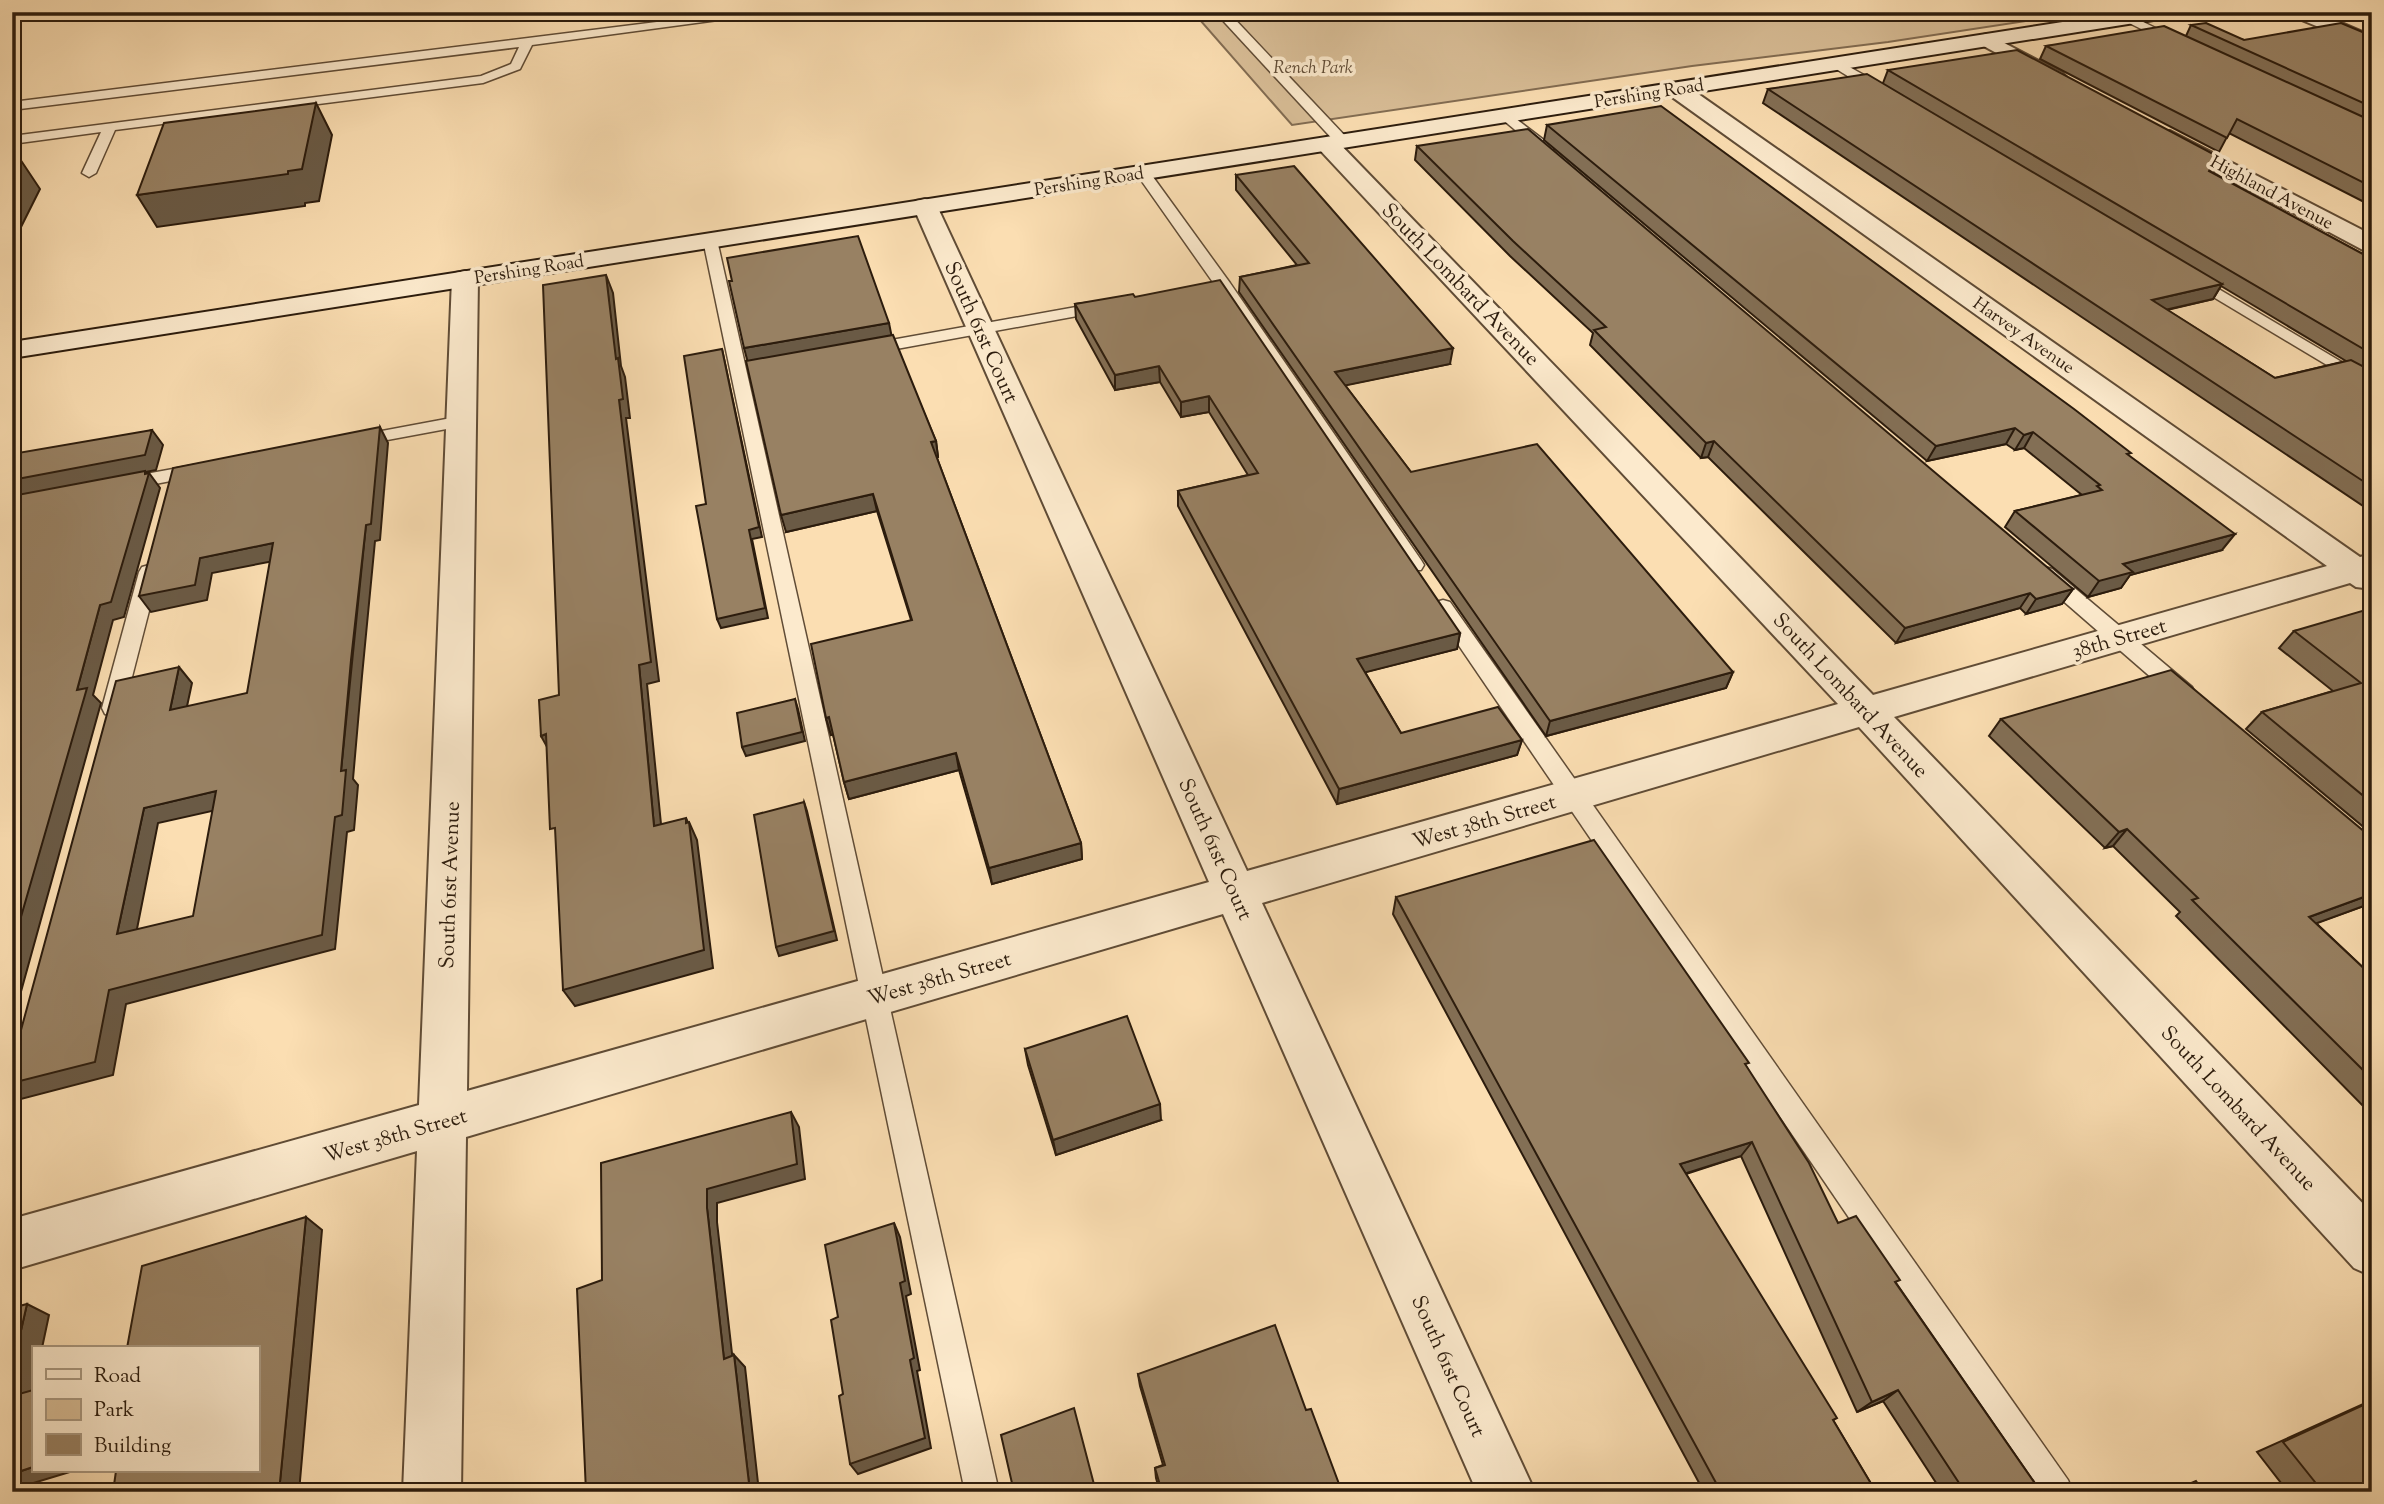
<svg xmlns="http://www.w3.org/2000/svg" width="2384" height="1504" viewBox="0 0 2384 1504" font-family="'Sorts Mill Goudy',serif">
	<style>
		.green { fill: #d8bd96; stroke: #826c52; stroke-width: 2 }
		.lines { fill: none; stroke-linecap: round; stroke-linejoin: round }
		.lane-casing { stroke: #604c36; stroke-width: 3 }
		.street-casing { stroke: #604c36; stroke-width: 4 }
		.secondary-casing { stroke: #2c1c0d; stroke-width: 4 }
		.lane { fill: #fceacd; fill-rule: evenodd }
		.street { fill: #fceacd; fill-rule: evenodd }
		.secondary { fill: #fceacd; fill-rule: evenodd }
		.wall { fill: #836f55; stroke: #2c1c0d; stroke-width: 2; fill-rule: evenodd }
		.shaded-wall { fill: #6a5a45; stroke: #2c1c0d; stroke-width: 2 }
		.building { fill: #988163; stroke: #2c1c0d; stroke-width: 2; fill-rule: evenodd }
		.labels { text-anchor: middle; stroke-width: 7; stroke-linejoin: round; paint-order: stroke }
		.far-park-label { font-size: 18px; font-style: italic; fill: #604c36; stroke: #fceacd }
		.far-street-label { font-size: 18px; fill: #2c1c0d; stroke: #fceacd }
		.street-label { font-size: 21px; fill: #2c1c0d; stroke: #fceacd }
	</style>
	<rect width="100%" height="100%" fill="#fbdeb2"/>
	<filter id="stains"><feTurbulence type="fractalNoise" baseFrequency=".00286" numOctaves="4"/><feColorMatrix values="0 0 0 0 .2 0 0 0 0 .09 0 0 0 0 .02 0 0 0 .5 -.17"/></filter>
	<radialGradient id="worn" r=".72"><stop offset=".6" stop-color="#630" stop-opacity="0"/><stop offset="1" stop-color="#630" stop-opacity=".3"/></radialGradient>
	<path class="green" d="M1193,12h892l-197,30 -196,24 -400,59z"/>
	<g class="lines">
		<defs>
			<g id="lane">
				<path d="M1215,12h13l119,126v6h-10z"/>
				<path d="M729,13l4,1v4l-201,27 -12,24 -37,14 -368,47 -19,43 -7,4 -7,-4 19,-41 -89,12v-8l469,-60 30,-12 8,-17 -507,63v-8z"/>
				<path d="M2123,16h8l51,25 -10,3 -49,-24z"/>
				<path d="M1837,60l50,28 1,3 -1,3h-10l-44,-27v-6z"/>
				<path d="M1507,112l46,35v6h-10l-41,-34 -2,-3z"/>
				<path d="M1143,169l5,1 82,113 191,277 3,5 -3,5h-14l-190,-282 -81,-115z"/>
				<path d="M710,236l7,4 282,1252h-34l-262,-1252z"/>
				<path d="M2190,272l182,108v12l-187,-112 -3,-3 3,-3z"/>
				<path d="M1104,302l6,2 2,3 -2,3 -241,44 -8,-5 8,-5z"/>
				<path d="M462,416l9,5 -3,4 -113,21 -9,-5 9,-5z"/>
				<path d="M200,464l7,2 2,4 -2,4 -83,16 -9,-6 9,-6z"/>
				<path d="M149,565l7,2 3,5 -35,136 -3,6 -8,2 -8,-2 -3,-6 37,-136 3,-5z"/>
				<path d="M2045,567l7,2 140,118 3,6 -3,6 -8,2 -8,-2 -138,-120 -3,-5 3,-5z"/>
				<path d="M1443,600l7,2 618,878 5,12h-37l-600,-880 -3,-5 3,-5z"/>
			</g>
			<g id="street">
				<path d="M2289,12h27l56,24v13l-80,-33z"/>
				<path d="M1987,34l75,39 4,4 -4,4h-14l-68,-37 -3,-4 3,-4z"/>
				<path d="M1676,83l8,1 676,473 12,-3v35l-16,-2 -6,-4 -456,134 478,496v63l-18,-8 -495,-541 -597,176 273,589h-58l-254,-578 -757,223 -5,355h-58l14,-341 -405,119v-51l407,-114 33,-826 4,-6 9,-2 9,2 4,6 -11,812 742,-209 -296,-676 3,-5 9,-2 9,2 3,5 310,665 591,-167 -519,-555 -3,-5 3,-5h16l538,556 454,-129 -659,-472 -3,-5 3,-5z"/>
				<path d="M2170,131l202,104v18l-9,-3 -201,-107 -3,-5 3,-5z"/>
			</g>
			<path id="secondary" d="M2127,12h49l-10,6 -2154,340v-16z"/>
		</defs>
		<use href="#lane" class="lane-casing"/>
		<use href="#street" class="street-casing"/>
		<use href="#secondary" class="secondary-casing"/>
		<use href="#lane" class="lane"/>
		<use href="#street" class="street"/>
		<use href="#secondary" class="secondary"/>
	</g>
	<g class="wall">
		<path d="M2372,21v13l-6,-4z"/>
		<path d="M2191,25l53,15 128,-4v170l-143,-73 -10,19 -179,-93 6,-13 140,-10z"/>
		<path d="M1888,70l321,101 163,88v253l-609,-409 5,-14 115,-6zM2221,286l125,75 -71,17 -108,-68 46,-11z"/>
		<path d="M1547,125l582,331 93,94 -92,25 -9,13 -33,9 -83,-70 10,-16 67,-16 -58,-47 -9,2 -9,-6 -79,17 -383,-321z"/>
		<path d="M1417,146l656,443 -11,15 -36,10 -6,-6 -124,35 -188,-186 -7,1 -111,-113 3,-12 -83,-77 -95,-96z"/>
		<path d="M1236,175l214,189 -105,21 66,87 322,200 -7,16 -180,48 -307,-444 1,-15 57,-12 -61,-75z"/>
		<path d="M1135,297l325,336 -3,16 -92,23 36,61 121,7 -5,15 -180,49 -159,-298v-15l70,-16 -39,-63 -28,5 -21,-35 -45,8 -39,-71 -1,-15z"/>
		<path d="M891,335l45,106 2,16 -1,1 144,385 1,16 -90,25 -33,-114 -110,29 -5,-17 -11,-48 -2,1 -5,-17 85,-98 -34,-109 -91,21z"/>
		<path d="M2372,618v216l-126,-105 16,-17 71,-21 -54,-43 15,-17z"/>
		<path d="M2001,719l371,119v65l-56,20 56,53v139l-196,-199 4,-4 -67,-66 -8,2 -116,-112z"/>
		<path d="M1396,897l350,169 92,157 58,60 145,209h-99l-59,-91 -26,11 -116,-256 -55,18 190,318h-172l-311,-578z"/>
		<path d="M1025,1049l136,71 -105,35 -28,-90z"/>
		<path d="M1138,1374l168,36 36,82h-182l-4,-14 -1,-10 8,-3 -23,-79z"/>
		<path d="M2372,1400v92h-84l-31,-40z"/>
	</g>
	<g class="shaded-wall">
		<path d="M316,103l16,32 -13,66 -14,2v3l-148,21 -20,-32 151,-24z"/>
		<path d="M18,156l22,33 -22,44 -6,1v-67z"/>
		<path d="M606,275l7,18 8,73 4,11 5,41h-4l33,263 -12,3 16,160 -9,-18 -15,-161 -20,-265z"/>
		<path d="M2222,284l-9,15 -70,16 9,-15z"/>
		<path d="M889,323l3,15 -144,25 -4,-15z"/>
		<path d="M1453,348l-3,16 -117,24 2,-16z"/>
		<path d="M722,349l40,188 -10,2 16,79 -47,10 -4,-9 32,-89z"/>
		<path d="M1159,366l1,16 -45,8v-15z"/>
		<path d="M1209,396v16l-28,5v-15z"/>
		<path d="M380,427l8,16 -8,97 -5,1 -13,135 -9,103 5,6 -4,45 -7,2 -12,117 -209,55 -13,71 -92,24 -9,-5v-11l97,-93 226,-173 6,-46 25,-246z"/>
		<path d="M2015,428l-9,16 -79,17 9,-15z"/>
		<path d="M152,430l11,15 -7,25 -10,2 2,3 1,-2 11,15 -36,129 -11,3 -20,75 8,8 -89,321v-76l65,-258 23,-85 -88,-108v-17z"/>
		<path d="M2033,432l-9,16 -9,2 9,-15z"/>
		<path d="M936,441l2,16 -4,1 -3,-16z"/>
		<path d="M1714,441l-6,16 -7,1 5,-15z"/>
		<path d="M873,494l4,17 -91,21 -5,-17z"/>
		<path d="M2235,534l-13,16 -92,25 -9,13 -33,9 11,-16 24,-17z"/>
		<path d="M273,543l11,16 -72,14 -5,27 -56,12 -12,-16 61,-38z"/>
		<path d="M2073,589l-11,15 -36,10 10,-15z"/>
		<path d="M2030,593l-10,15 -124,35 9,-15z"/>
		<path d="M1460,633l-3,16 -102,26 2,-16z"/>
		<path d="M179,667l13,16 -9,42 -13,-15z"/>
		<path d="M1733,672l-7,16 -180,48 4,-15z"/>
		<path d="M795,699l3,10 7,32 -59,15 -4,-9z"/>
		<path d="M829,717l5,17 -3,1 -5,-17z"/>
		<path d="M546,734l5,20 -10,-18z"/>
		<path d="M1522,740l-5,15 -180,49 2,-15z"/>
		<path d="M956,753l3,17 -110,29 -5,-17z"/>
		<path d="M216,791l14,16 -72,16 -25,126 -16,-15 27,-126z"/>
		<path d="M804,802l3,9 30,129 -58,16 -3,-9z"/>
		<path d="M686,818l4,9 -1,-5 8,18 16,128 -138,38 -12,-16 123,-167z"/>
		<path d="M2127,829l-14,17 -8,2 14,-16z"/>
		<path d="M1081,843l1,16 -90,25 -3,-16z"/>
		<path d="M2372,894v9l-82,30 19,-16z"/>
		<path d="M1160,1104l1,16 -105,35 -3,-15z"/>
		<path d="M791,1112l8,15 6,52 -88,24v19l17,149 -10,-12 -17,-151v-19z"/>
		<path d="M1752,1142l-11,14 -70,22 9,-14z"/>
		<path d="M306,1217l16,13 -23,262h-20z"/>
		<path d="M894,1223l6,14 11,57 -5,2 14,74 -3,1 14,77 -73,26 -8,-10 50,-181z"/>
		<path d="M27,1304l22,11 -7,33h-9v43l-21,10v-31z"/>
		<path d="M734,1355l11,12 14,125h-9z"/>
		<path d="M1898,1390l-15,11 -26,11 15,-10z"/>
		<path d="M33,1467v4h40l-53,16 -1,5h-7v-18z"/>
	</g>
	<g class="building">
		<path d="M2206,23l38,17 97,-17 31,13v71l-181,-82z"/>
		<path d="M2164,26l208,95v66l-135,-68 -10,19 -181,-92z"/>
		<path d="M2017,50l200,106 -8,15 163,88v95l-484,-284z"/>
		<path d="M1867,74l355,210 -70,16 123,78 76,-18 21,11v116l-604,-398z"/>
		<path d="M316,103l-14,66 -14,2v3l-151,21 27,-72z"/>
		<path d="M1661,106l413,303 57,44 -4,1 108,80 -112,30 10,8 -34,9 -84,-70 87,-21 -5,-4 3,-1 -67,-53 -9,3 -9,-7 -79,18 -389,-321z"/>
		<path d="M1528,129l545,460 -37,10 -6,-6 -125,35 -191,-187 -8,2 -112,-113 12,-3 -93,-86 -96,-95z"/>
		<path d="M18,156l-6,11v-10z"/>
		<path d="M1294,166l159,182 -118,24 76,100 126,-28 196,228 -183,49 -310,-444 69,-14 -73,-88z"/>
		<path d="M858,236l31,87 -145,25 -15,-67h3l-5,-23z"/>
		<path d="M606,275l10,84 2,-1 5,41 -4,1 32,262 -12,3 15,161 32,-8v5l3,-1 15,128 -141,40 -8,-162 -5,1 -4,-95 -5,2 -2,-36 20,-5 -16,-410z"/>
		<path d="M1220,280l240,353 -103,26 44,74 97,-26 24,33 -183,49 -161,-298 80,-18 -49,-77 -28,6 -22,-36 -44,9 -40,-71 58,-10 2,3z"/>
		<path d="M893,335l43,106 -5,1 150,401 -92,25 -33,-115 -112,29 -15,-65 -3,1 -15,-74 101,-24 -39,-126 -92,21 -35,-154z"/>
		<path d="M722,349l37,178 -10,3 16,78 -48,11 -21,-113 10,-2 -22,-148z"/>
		<path d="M380,427l-9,97 -5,1 -15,135 -10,111 5,-1 -4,45 -7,2 -13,118 -213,55 -14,72 -83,21v-20l104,-382 63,-14 -9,43 77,-17 26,-150 -73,15 -5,27 -56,11 34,-128zM216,791l-23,125 -76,18 27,-126z"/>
		<path d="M152,430l-7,25 -133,25v-26z"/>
		<path d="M145,471v3l4,-1 -38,129 -11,3 -23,85 10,-2 -75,260v-452z"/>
		<path d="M2362,611l10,7v185l-110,-91 99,-29 -67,-52z"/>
		<path d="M2171,670l201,168v56l-63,23 63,59v103l-180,-179 6,-2 -71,-69 -8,3 -118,-113z"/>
		<path d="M795,699l7,33 -60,15 -5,-34z"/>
		<path d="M804,802l30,129 -58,16 -22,-132z"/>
		<path d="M1594,840l155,223 -4,1 64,99 29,60 18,-7 44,64 -5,2 146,210h-76l-67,-102 -26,12 -120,-260 -72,22 157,254 -4,2 43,72h-155l-325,-595z"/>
		<path d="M1127,1016l33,88 -107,36 -28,-91z"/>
		<path d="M791,1112l6,52 -90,25v19l17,151 10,-4 16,137h-164l-9,-203 25,-9 -1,-117z"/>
		<path d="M306,1217l-27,275h-166l3,-21h141v-123h-130l15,-82z"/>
		<path d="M894,1223l11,58 -5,2 14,75 -4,2 15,78 -75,26 -11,-68 4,-2 -12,-74 7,-3 -13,-72z"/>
		<path d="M27,1304l-15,66v-62z"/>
		<path d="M1275,1325l31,85 5,-1 31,83h-180l-7,-24 10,-3 -27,-91z"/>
		<path d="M33,1390v77l-21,7v-78z"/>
		<path d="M2372,1401v91h-49l-40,-50z"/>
		<path d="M1074,1408l22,84h-82l-13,-57z"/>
		<path d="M2196,1481l8,11h-34z"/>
	</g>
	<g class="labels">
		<g class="far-park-label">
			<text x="1313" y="73">Rench Park</text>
		</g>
		<g class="far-street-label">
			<text transform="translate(1649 93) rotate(-9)" y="6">Pershing Road</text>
			<text transform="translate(1089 181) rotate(-9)" y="6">Pershing Road</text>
			<text transform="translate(2272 192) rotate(28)" y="6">Highland Avenue</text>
			<text transform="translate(529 269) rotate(-9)" y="6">Pershing Road</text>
			<text transform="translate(2024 335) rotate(35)" y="6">Harvey Avenue</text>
		</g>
		<g class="street-label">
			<text transform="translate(1461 284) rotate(46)" y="7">South Lombard Avenue</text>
			<text transform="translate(982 332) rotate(66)" y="7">South 61st Court</text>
			<text transform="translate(2119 638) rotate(-16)" y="7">38th Street</text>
			<text transform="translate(1851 695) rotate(47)" y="7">South Lombard Avenue</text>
			<text transform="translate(1484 821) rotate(-16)" y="7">West 38th Street</text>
			<text transform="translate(1216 849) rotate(66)" y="7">South 61st Court</text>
			<text transform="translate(449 885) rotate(-88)" y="7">South 61st Avenue</text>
			<text transform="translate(939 978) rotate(-16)" y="7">West 38th Street</text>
			<text transform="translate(2239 1108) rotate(47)" y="7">South Lombard Avenue</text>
			<text transform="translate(395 1135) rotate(-16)" y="7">West 38th Street</text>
			<text transform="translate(1449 1366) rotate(66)" y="7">South 61st Court</text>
		</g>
	</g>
	<rect width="2384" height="1504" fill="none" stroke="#fbdeb2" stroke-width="42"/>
	<rect x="14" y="14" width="2356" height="1476" fill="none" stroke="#2c1c0d" stroke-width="3.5"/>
	<rect x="21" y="21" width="2342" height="1462" fill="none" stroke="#2c1c0d" stroke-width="2"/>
	<rect x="32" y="1346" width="228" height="126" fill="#fceacd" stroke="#a99880" stroke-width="2"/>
	<rect x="46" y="1369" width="35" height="10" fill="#fceacd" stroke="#a99880" stroke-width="2"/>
	<text x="94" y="1382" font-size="21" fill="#2c1c0d">Road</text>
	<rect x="46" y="1399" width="35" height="21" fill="#d8bd96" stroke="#a99880" stroke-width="2"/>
	<text x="94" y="1416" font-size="21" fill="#2c1c0d">Park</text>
	<rect x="46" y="1434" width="35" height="21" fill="#988163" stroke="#a99880" stroke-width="2"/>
	<text x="94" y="1452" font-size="21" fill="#2c1c0d">Building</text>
	<rect width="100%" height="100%" filter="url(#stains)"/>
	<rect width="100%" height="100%" fill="url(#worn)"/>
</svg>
